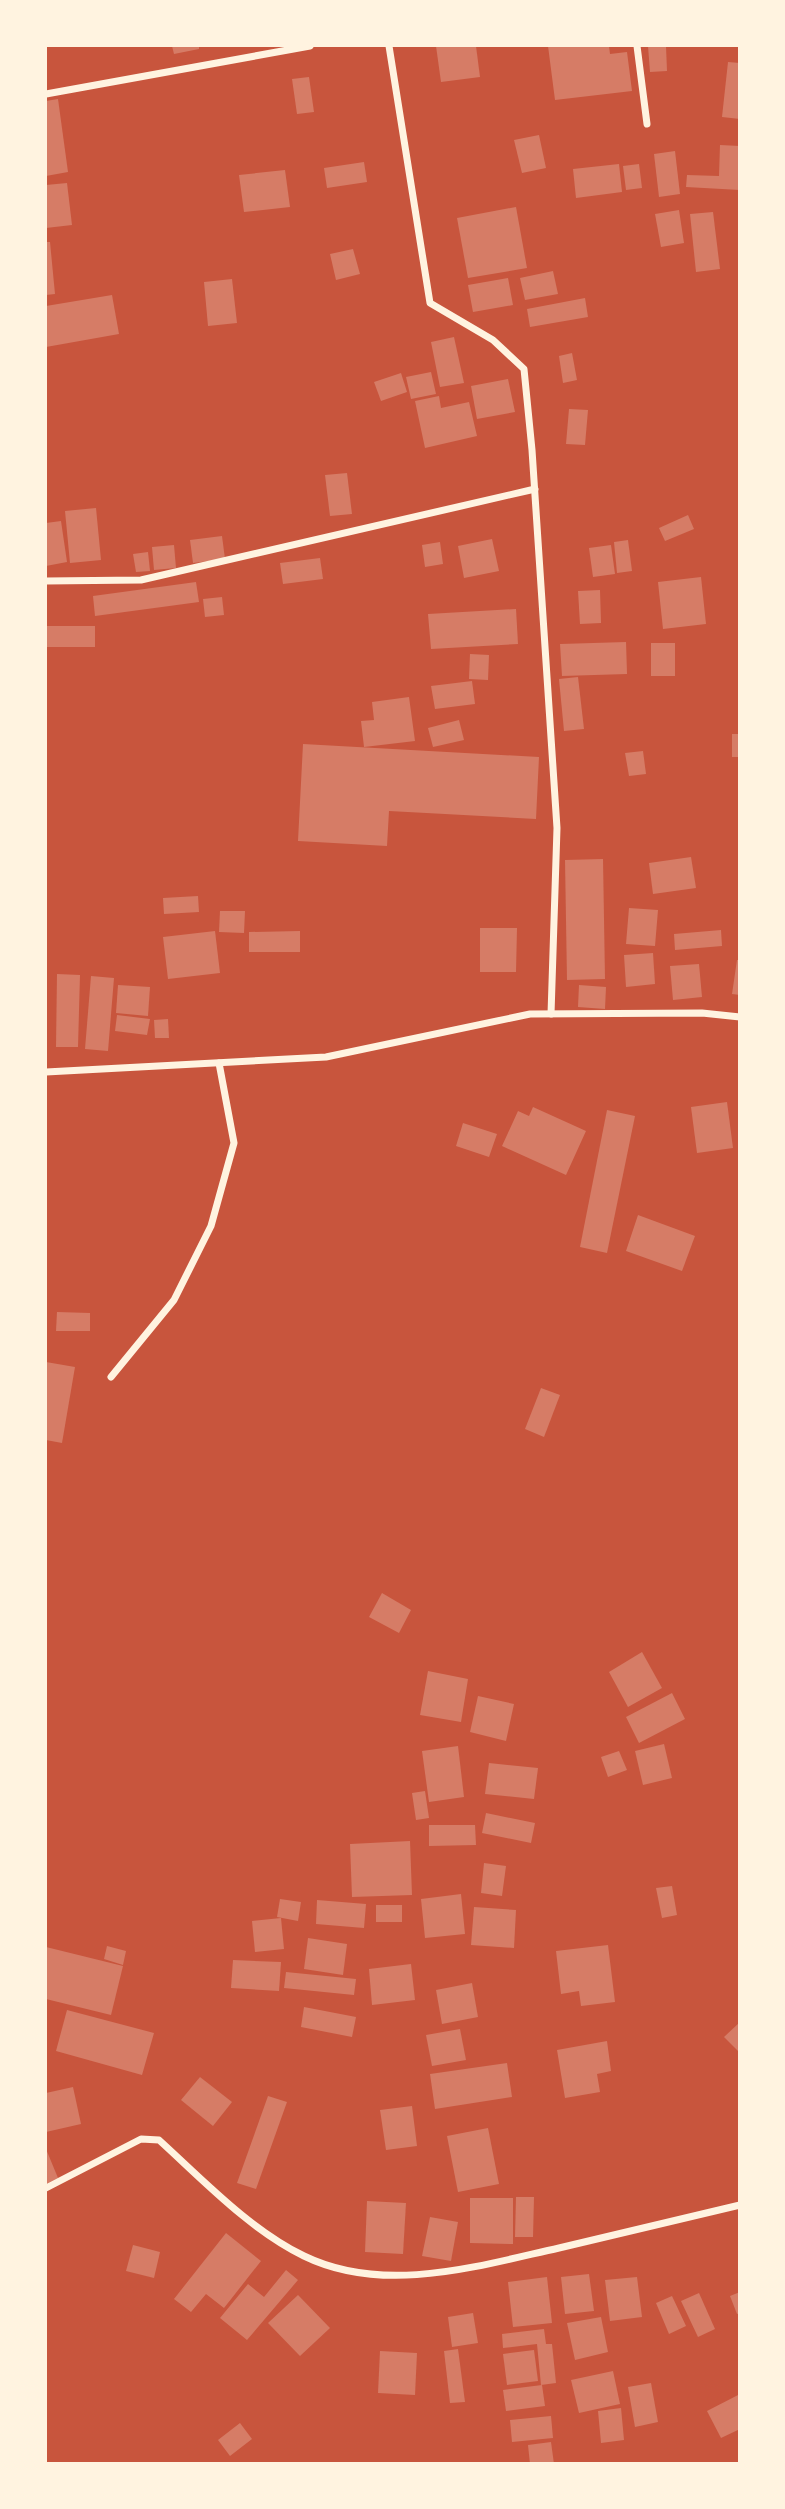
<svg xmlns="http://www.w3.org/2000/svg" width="785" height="2509" viewBox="0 0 785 2509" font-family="Cabin,sans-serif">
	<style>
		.building { fill: #d67c66 }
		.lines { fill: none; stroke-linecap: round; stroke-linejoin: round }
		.minor { stroke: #fff3e0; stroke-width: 7 }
	</style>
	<rect width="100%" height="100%" fill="#c8553d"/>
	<g class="building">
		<path d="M172,46h27v3l-25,5z"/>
		<path d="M436,46h40l4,31 -39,5z"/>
		<path d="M548,46h61l1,8 17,-2 5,39 -77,9z"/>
		<path d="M648,46h18l1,25 -17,1z"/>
		<path d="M728,62l12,1v56l-18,-2z"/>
		<path d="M309,77l5,35 -17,2 -5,-35z"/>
		<path d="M58,99l10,73 -22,4v-75z"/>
		<path d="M539,135l7,33 -24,5 -8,-33z"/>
		<path d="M720,145l20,1v44l-54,-3 1,-12 32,1z"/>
		<path d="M675,151l5,43 -21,3 -5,-43z"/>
		<path d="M364,162l3,20 -40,6 -3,-20z"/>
		<path d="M619,164l3,28 -46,6 -3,-29z"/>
		<path d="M639,164l3,24 -16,2 -3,-24z"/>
		<path d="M285,170l5,37 -46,5 -5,-37z"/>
		<path d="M67,183l5,42 -26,3v-43z"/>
		<path d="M516,207l11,61 -59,10 -11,-60z"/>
		<path d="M679,210l5,33 -23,4 -6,-33z"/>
		<path d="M713,212l7,57 -24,3 -6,-58z"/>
		<path d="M46,242h4l5,52 -9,1z"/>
		<path d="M353,249l7,25 -24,6 -6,-26z"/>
		<path d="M553,271l5,23 -33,6 -5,-22z"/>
		<path d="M508,278l5,27 -40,7 -5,-27z"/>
		<path d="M232,279l5,44 -29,3 -4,-44z"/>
		<path d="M112,295l7,39 -73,13v-41z"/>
		<path d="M585,298l3,19 -58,10 -3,-18z"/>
		<path d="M454,337l10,46 -24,4 -9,-45z"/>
		<path d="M572,353l5,27 -14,3 -4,-27z"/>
		<path d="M431,372l5,22 -25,5 -5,-22z"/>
		<path d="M401,373l6,19 -26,9 -7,-19z"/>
		<path d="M508,379l7,33 -38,7 -6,-33z"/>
		<path d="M439,396l2,12 28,-6 8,34 -52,12 -10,-47z"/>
		<path d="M569,409l19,1 -3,35 -19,-1z"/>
		<path d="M347,473l5,41 -22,2 -5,-41z"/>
		<path d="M96,508l5,52 -31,3 -5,-52z"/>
		<path d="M688,515l6,14 -29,12 -6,-13z"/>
		<path d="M61,521l6,41 -21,4v-43z"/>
		<path d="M222,536l3,23 -32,4 -3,-23z"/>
		<path d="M492,539l7,32 -35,7 -6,-32z"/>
		<path d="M628,540l4,31 -15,2 -3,-31z"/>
		<path d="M440,542l3,22 -18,3 -3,-22z"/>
		<path d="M174,545l2,23 -22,2 -2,-23z"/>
		<path d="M611,545l4,29 -22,3 -4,-29z"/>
		<path d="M148,552l2,19 -14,1 -3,-18z"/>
		<path d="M320,558l3,21 -40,5 -3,-21z"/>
		<path d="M701,577l5,47 -43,5 -5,-47z"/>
		<path d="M196,582l3,20 -104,14 -2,-20z"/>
		<path d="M600,590l1,33 -21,1 -2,-33z"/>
		<path d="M222,597l2,18 -19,2 -2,-18z"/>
		<path d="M516,609l2,35 -87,5 -3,-35z"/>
		<rect x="46" y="626" width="49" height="21"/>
		<path d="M626,642l1,32 -65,2 -2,-32z"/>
		<rect x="651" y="643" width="24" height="33"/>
		<path d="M470,654l19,1 -1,25 -19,-1z"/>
		<path d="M578,677l6,52 -20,2 -5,-52z"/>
		<path d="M472,681l3,23 -40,5 -4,-23z"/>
		<path d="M409,697l6,44 -51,6 -3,-26 13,-1 -2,-18z"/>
		<path d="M459,720l5,20 -31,7 -5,-19z"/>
		<rect x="732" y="734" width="8" height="23"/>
		<path d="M303,744l236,13 -3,62 -147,-8 -2,35 -89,-5z"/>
		<path d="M643,751l3,23 -17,2 -4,-23z"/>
		<path d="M691,857l5,31 -43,6 -4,-31z"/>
		<path d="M603,859l2,120 -38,1 -2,-120z"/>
		<path d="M198,896l1,16 -35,2 -1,-16z"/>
		<path d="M629,908l29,2 -3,36 -29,-2z"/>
		<path d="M220,911h25l-1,22 -25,-1z"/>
		<path d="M480,928h37l-1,44h-36z"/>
		<path d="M721,930l1,16 -47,4 -1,-16z"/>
		<path d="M215,931l5,42 -52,6 -5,-42z"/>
		<path d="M300,931v21h-51v-20z"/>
		<path d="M653,953l2,31 -29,3 -2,-32z"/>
		<path d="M737,960h3v35l-8,-1z"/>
		<path d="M699,964l3,33 -29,3 -3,-34z"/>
		<path d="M57,974l23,1 -2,72h-22z"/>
		<path d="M91,976l23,2 -6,73 -23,-2z"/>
		<path d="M118,985l32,2 -2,29 -32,-3z"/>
		<path d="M579,985l27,2 -1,22 -27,-2z"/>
		<path d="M117,1015l33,4 -3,16 -32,-4z"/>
		<path d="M168,1019l1,19h-14l-1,-18z"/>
		<path d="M727,1102l6,46 -36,5 -6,-46z"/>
		<path d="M533,1107l53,24 -20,44 -64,-29 16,-35 11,5z"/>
		<path d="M607,1110l28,6 -28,137 -27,-6z"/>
		<path d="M463,1123l34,11 -8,23 -33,-11z"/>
		<path d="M638,1215l57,21 -13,35 -56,-20z"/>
		<path d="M57,1312l33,1v18h-34z"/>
		<path d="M46,1362l29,5 -13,76 -16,-3z"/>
		<path d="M541,1388l19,7 -16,42 -19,-8z"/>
		<path d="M382,1593l29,17 -12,23 -30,-16z"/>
		<path d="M642,1652l20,36 -34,19 -19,-35z"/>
		<path d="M428,1671l40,8 -7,43 -41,-7z"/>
		<path d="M672,1693l13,26 -46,24 -13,-26z"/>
		<path d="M478,1696l36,8 -8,37 -36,-9z"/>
		<path d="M664,1744l8,34 -29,7 -8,-34z"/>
		<path d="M458,1746l6,51 -35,5 -7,-51z"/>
		<path d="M619,1751l8,19 -19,7 -7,-20z"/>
		<path d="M489,1763l49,5 -4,31 -49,-5z"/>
		<path d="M425,1791l4,27 -13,2 -4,-27z"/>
		<path d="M486,1813l49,10 -4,20 -49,-10z"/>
		<path d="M429,1825h46l1,20 -47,1z"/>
		<path d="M410,1841l2,54 -60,2 -2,-53z"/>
		<path d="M484,1863l22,3 -4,30 -21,-3z"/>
		<path d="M672,1886l5,29 -15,3 -6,-30z"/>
		<path d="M461,1894l4,40 -40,4 -4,-39z"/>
		<path d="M280,1899l21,3 -3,19 -21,-4z"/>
		<path d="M317,1900l49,4 -2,24 -48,-4z"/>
		<rect x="376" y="1905" width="26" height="17"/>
		<path d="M474,1907l42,3 -2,38 -43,-3z"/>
		<path d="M281,1918l3,31 -29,3 -3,-31z"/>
		<path d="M308,1938l39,6 -4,31 -39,-6z"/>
		<path d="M608,1945l7,57 -34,4 -2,-15 -18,3 -5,-43z"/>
		<path d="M107,1946l19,5 -3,14 -19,-6z"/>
		<path d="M46,1947l77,19 -12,49 -65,-16z"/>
		<path d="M233,1960l48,2 -2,29 -48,-3z"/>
		<path d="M411,1964l4,36 -43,5 -3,-36z"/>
		<path d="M286,1972l70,7 -2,16 -70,-7z"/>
		<path d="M472,1983l6,34 -36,7 -6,-34z"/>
		<path d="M304,2007l52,10 -4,20 -51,-10z"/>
		<path d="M67,2010l87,23 -12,42 -86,-24z"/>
		<path d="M740,2022v31l-16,-16z"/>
		<path d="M460,2029l6,31 -34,6 -6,-31z"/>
		<path d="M607,2041l4,30 -14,3 3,18 -35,6 -8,-48z"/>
		<path d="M507,2063l5,34 -77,12 -5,-35z"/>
		<path d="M200,2077l32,25 -19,24 -32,-26z"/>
		<path d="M73,2087l8,37 -35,8v-39z"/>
		<path d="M268,2096l19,6 -31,87 -19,-6z"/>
		<path d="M412,2106l5,40 -31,4 -6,-40z"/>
		<path d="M488,2128l11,56 -41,8 -11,-56z"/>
		<path d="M46,2149l12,29 -12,6z"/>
		<path d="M516,2197h18l-1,40h-18z"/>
		<path d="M470,2198h43v46l-43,-1z"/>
		<path d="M367,2201l39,2 -3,51 -38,-2z"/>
		<path d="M430,2217l28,5 -7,39 -29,-5z"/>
		<path d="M226,2233l35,28 -37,47 -18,-14 -15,18 -17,-13z"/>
		<path d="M133,2245l27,7 -6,26 -28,-7z"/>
		<path d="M286,2270l12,10 -51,60 -27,-22 28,-34 16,13z"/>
		<path d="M589,2274l5,37 -29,3 -4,-37z"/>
		<path d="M547,2277l5,46 -39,4 -5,-45z"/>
		<path d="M637,2277l5,40 -32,4 -5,-41z"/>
		<path d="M740,2292v21l-3,1 -7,-18z"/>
		<path d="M699,2293l16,36 -17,8 -17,-36z"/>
		<path d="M298,2295l32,33 -30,28 -32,-33z"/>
		<path d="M672,2296l14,30 -17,8 -13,-31z"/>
		<path d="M473,2313l5,30 -26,4 -4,-30z"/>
		<path d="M601,2317l7,35 -33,8 -8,-37z"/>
		<path d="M544,2329l2,15h6l4,39 -15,2 -4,-41 -34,4 -1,-14z"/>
		<path d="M458,2349l7,53 -15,1 -6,-52z"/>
		<path d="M534,2350l4,31 -31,4 -4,-31z"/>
		<path d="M380,2351l37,2 -2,42 -37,-2z"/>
		<path d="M613,2371l7,33 -41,9 -8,-33z"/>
		<path d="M651,2383l7,39 -23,5 -7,-40z"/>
		<path d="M542,2385l3,21 -39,5 -3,-21z"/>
		<path d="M740,2394v35l-19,9 -14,-27z"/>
		<path d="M621,2408l3,32 -23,3 -3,-32z"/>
		<path d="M551,2416l2,22 -41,4 -2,-22z"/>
		<path d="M240,2423l12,16 -22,17 -12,-16z"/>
		<path d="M551,2442l3,22h-24l-2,-19z"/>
	</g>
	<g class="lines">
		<g class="minor">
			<path d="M389,46l41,257 63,37 31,29 8,81 25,378 -6,186"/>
			<path d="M637,46l10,78"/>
			<path d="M46,94l264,-48"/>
			<path d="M46,581l95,-1 394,-91"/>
			<path d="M46,1072l280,-15 204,-43 172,-1 38,4"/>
			<path d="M111,1377l63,-77 37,-74 23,-83 -15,-80"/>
			<path d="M46,2188l95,-49 18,1c44,40 90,89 145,116 80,39 174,10 255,-8 60,-14 120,-29 181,-43"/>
		</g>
	</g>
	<rect width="785" height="2509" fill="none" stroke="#fff3e0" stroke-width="94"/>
</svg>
